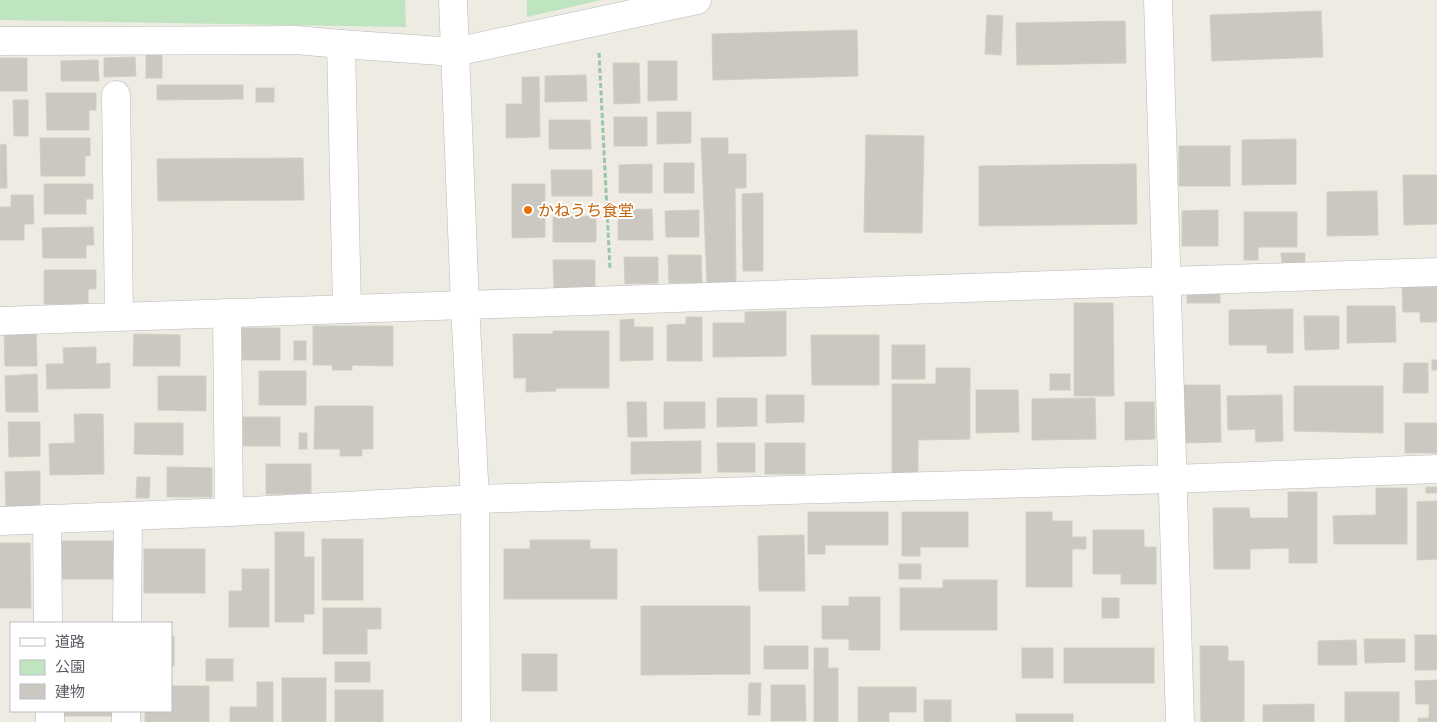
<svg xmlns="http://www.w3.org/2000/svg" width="1437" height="722" viewBox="0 0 1437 722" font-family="Ubuntu,'Noto Sans JP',sans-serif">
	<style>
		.green { fill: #bee5c0 }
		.building { fill: #cac8c1; stroke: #d2cec0 }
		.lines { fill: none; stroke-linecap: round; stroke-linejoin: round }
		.street-casing { stroke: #b7b9be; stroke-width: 29 }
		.secondary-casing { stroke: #b7bac0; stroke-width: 29 }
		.path { stroke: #97c6a8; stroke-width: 3; stroke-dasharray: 5 2.5; stroke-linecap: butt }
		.street { stroke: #fff; stroke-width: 28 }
		.secondary { stroke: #fff; stroke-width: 28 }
		.food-dot { fill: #e8710a; stroke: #fff; stroke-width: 2 }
		.labels { text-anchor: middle; stroke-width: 4; stroke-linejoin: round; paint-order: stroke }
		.food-label { font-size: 16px; fill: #c56008; stroke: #fff; text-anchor: start }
	</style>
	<rect width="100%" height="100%" fill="#edebe2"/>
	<g class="green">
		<path d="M0,0h405l1,27 -406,-7z"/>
		<path d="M527,0h74l-74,17z"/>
	</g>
	<g class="building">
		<path d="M1321,11l2,46 -111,4 -2,-46z"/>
		<path d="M987,15l16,1 -2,39 -16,-1z"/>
		<path d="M1125,21l1,42 -109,2 -1,-42z"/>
		<path d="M857,30l1,46 -145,4 -1,-46z"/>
		<rect x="146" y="54" width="16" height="24"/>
		<path d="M135,57l1,19 -32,1v-19z"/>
		<rect x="0" y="58" width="27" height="33"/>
		<path d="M98,60l1,21h-38v-20z"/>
		<path d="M648,61h29v39l-29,1z"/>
		<path d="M613,63h26l1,40 -26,1z"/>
		<path d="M586,75l1,26 -42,1v-26z"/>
		<path d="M522,77h17l1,60 -34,1v-34h16z"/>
		<path d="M157,85h86v14l-86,1z"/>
		<rect x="256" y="88" width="18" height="14"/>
		<path d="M46,93h50v17h-7v20h-42z"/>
		<path d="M13,100h15v36h-14z"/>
		<path d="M657,112h34v31l-34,1z"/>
		<rect x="614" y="117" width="33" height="29"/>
		<path d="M549,120h41l1,29h-42z"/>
		<path d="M866,135l58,1 -2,97 -58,-1z"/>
		<path d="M40,138h50v18h-5v20h-44z"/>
		<path d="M701,138h27v16h18v34h-11l1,95 -29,1z"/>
		<path d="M1296,139v45l-54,1v-45z"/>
		<path d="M6,144l1,44h-7v-43z"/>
		<rect x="1179" y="146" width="51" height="40"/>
		<path d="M303,158l1,42 -146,1 -1,-42z"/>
		<rect x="664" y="163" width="30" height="30"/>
		<path d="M652,164v29h-33v-28z"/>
		<path d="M1136,164l1,60 -158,2v-60z"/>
		<path d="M551,170h41v26h-40z"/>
		<path d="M1403,175h34v49l-33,1z"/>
		<path d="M44,184h49v15h-7v15h-42z"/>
		<path d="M512,184h33v53l-33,1z"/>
		<path d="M1377,191l1,44 -51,1v-44z"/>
		<path d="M763,193v78h-20l-1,-77z"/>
		<path d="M11,195h22l1,29h-10v16h-24v-33h11z"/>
		<path d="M652,209l1,31h-35v-30z"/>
		<path d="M699,210v27h-33l-1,-26z"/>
		<path d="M1218,210v36h-36v-35z"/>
		<path d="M1244,212h53v35h-39v13h-14z"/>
		<path d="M596,216v26h-43v-25z"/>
		<path d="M93,227l1,18h-8v13h-43l-1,-30z"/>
		<path d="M1281,253h24v9l-23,1z"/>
		<path d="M668,255h33l1,28h-33z"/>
		<path d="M624,257h34v26l-33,1z"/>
		<path d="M553,260h42v28h-41z"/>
		<path d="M44,270h52v19h-8v15h-44z"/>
		<path d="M1402,287h35v35h-17v-10h-17z"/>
		<rect x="1187" y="291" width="33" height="12"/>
		<path d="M1074,303h39l1,93h-40z"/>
		<path d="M1347,306h48l1,36 -49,1z"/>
		<path d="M1293,309v44h-26v-8h-38v-35z"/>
		<path d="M786,311v45l-73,1v-34h32v-11z"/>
		<path d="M1304,316h35v33l-34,1z"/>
		<path d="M686,317h16v44h-35v-36l19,-1z"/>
		<path d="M634,319v8h19v33l-33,1v-41z"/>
		<path d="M313,326h80v40l-41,-1v5h-20v-5h-19z"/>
		<path d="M240,328h40v32h-41z"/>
		<path d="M4,331h32l1,35h-32z"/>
		<path d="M553,331h56v57h-53v3l-30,1v-14h-12l-1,-44h40z"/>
		<path d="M134,334l46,1v31h-47z"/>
		<path d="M811,335h68v50h-67z"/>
		<rect x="294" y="341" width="12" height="19"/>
		<rect x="892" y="345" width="33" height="34"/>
		<path d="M96,347v17l14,-1v25l-63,1 -1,-25h18l-1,-16z"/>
		<rect x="1432" y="360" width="5" height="10"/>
		<path d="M1404,363h24v30h-25z"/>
		<path d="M936,368h34v71l-52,1v34h-26v-90h44z"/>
		<rect x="259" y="371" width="47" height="34"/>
		<path d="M37,374l1,38h-32l-1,-36z"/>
		<rect x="1050" y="374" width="20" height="16"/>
		<path d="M158,376h48v35l-48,-1z"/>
		<path d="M1184,385h36l1,57 -37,1z"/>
		<path d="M1294,386h89v47l-89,-2z"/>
		<path d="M976,390h42l1,42 -43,1z"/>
		<path d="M766,395h38v27l-38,1z"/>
		<path d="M1282,395l1,46 -27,1 -1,-13 -27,1 -1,-34z"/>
		<path d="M717,398h40v28l-40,1z"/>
		<path d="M1095,398l1,41 -64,1v-41z"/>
		<path d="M627,402h19l1,35h-19z"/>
		<path d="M664,402h41v26l-41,1z"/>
		<path d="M1125,402h29l1,37 -30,1z"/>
		<path d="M315,406h58v43h-11v7h-22v-7h-26z"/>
		<path d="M74,414h29l1,60 -54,1 -1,-31 26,-1z"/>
		<rect x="243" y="417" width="37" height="29"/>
		<path d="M8,422h32v34l-31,1z"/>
		<path d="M135,423h48v32l-49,-1z"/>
		<rect x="1405" y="423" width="32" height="30"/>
		<rect x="299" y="433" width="8" height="16"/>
		<path d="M701,441v32l-70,1v-32z"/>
		<path d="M717,443h38v29h-37z"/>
		<rect x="765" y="443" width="40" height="31"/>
		<rect x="266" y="464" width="45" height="30"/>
		<path d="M167,467l45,1v29h-45z"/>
		<path d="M40,471v35l-34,1 -1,-35z"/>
		<path d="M137,477h13l-1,21h-13z"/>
		<rect x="1426" y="487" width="11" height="6"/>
		<path d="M1376,488h31v56h-73l-1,-28 43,-1z"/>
		<path d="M1288,492h29v71h-28v-15l-39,1v20h-36l-1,-61h36l1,10h38z"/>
		<path d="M1437,501v58l-20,1v-58z"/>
		<path d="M808,512h80v33h-63v9h-17z"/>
		<path d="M902,512h66v35h-48v9h-18z"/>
		<path d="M1026,512h26v9h20v16h14v12h-14v38h-46z"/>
		<path d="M1093,530h51v17h12v37h-35v-10h-28z"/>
		<path d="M275,532h29v25h10v57h-10v8h-29z"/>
		<path d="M804,535l1,56h-46l-1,-55z"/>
		<rect x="322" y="539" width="41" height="61"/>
		<path d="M530,540h60v9h27v50h-113v-50h26z"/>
		<rect x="55" y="541" width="62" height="38"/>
		<path d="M0,543h30l1,65h-31z"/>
		<rect x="144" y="549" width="61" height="44"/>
		<rect x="899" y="564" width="22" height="15"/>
		<path d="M242,569h27v58h-40v-36h13z"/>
		<path d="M943,580h54v50h-97v-42h43z"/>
		<path d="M849,597h31v53h-31v-11h-27v-33h27z"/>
		<rect x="1102" y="598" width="17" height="20"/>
		<path d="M641,606h109v68l-109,1z"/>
		<path d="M323,608h58v21h-14v25h-44z"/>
		<rect x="1415" y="635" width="22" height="35"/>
		<rect x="171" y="636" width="3" height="30"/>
		<path d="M1364,639h41v23l-40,1z"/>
		<path d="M1356,640l1,25h-39v-24z"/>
		<rect x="764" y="646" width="44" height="23"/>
		<path d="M1200,646h28v15h16v61h-43z"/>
		<path d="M814,648h14v20h10v54h-24z"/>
		<rect x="1022" y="648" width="31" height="30"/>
		<rect x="1064" y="648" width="90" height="35"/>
		<rect x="522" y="654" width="35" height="37"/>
		<rect x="206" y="659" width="27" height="22"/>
		<rect x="335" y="662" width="35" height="20"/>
		<rect x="282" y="678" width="44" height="44"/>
		<path d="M1437,680v42h-19v-4h11v-14h-13l-1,-23z"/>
		<path d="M257,682h16v40h-43v-15h27z"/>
		<path d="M749,683h12l-1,32h-12z"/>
		<path d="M771,685h34l1,36h-35z"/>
		<path d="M171,686h38v36h-64v-11h26z"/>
		<path d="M858,687h58v25h-27v10h-31z"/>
		<rect x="335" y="690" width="48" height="32"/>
		<rect x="1345" y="692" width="54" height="30"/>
		<rect x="924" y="700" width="27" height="22"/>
		<path d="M1314,704v18h-51v-17z"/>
		<rect x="63" y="711" width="56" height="5"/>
		<rect x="1016" y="714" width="57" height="8"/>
	</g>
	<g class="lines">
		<defs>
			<g id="street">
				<path d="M1158,0l22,722"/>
				<path d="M0,41l296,-1 45,4 6,265"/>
				<path d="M341,44l114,8 242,-52"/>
				<path d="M116,95l3,221"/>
				<path d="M227,313l2,199"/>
				<path d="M0,321l1437,-49"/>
				<path d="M47,519l1,104"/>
				<path d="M0,521l229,-9 246,-13 697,-20 265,-10"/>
				<path d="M127,623l1,-107"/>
				<path d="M50,711v11"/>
				<path d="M126,722v-11"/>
			</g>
			<path id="secondary" d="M453,0l12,305 10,194 1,223"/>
		</defs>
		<use href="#street" class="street-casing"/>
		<use href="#secondary" class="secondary-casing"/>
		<path class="path" d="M599,53l11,216"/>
		<use href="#street" class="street"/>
		<use href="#secondary" class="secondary"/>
	</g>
	<circle class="food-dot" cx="528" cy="210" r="5"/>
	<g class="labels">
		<g class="food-label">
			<text x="538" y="216">かねうち食堂</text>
		</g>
	</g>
	<rect x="10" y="622" width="162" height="90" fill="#ffffff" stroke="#bdbec1"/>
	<rect x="20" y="638" width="25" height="8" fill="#ffffff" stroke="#bdbec1"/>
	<text x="55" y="647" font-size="15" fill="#5a5d63">道路</text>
	<rect x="20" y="660" width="25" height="15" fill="#bee5c0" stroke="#bdbec1"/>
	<text x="55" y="672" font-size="15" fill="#5a5d63">公園</text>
	<rect x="20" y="684" width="25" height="15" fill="#cac8c1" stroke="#bdbec1"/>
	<text x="55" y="697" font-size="15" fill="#5a5d63">建物</text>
</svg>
